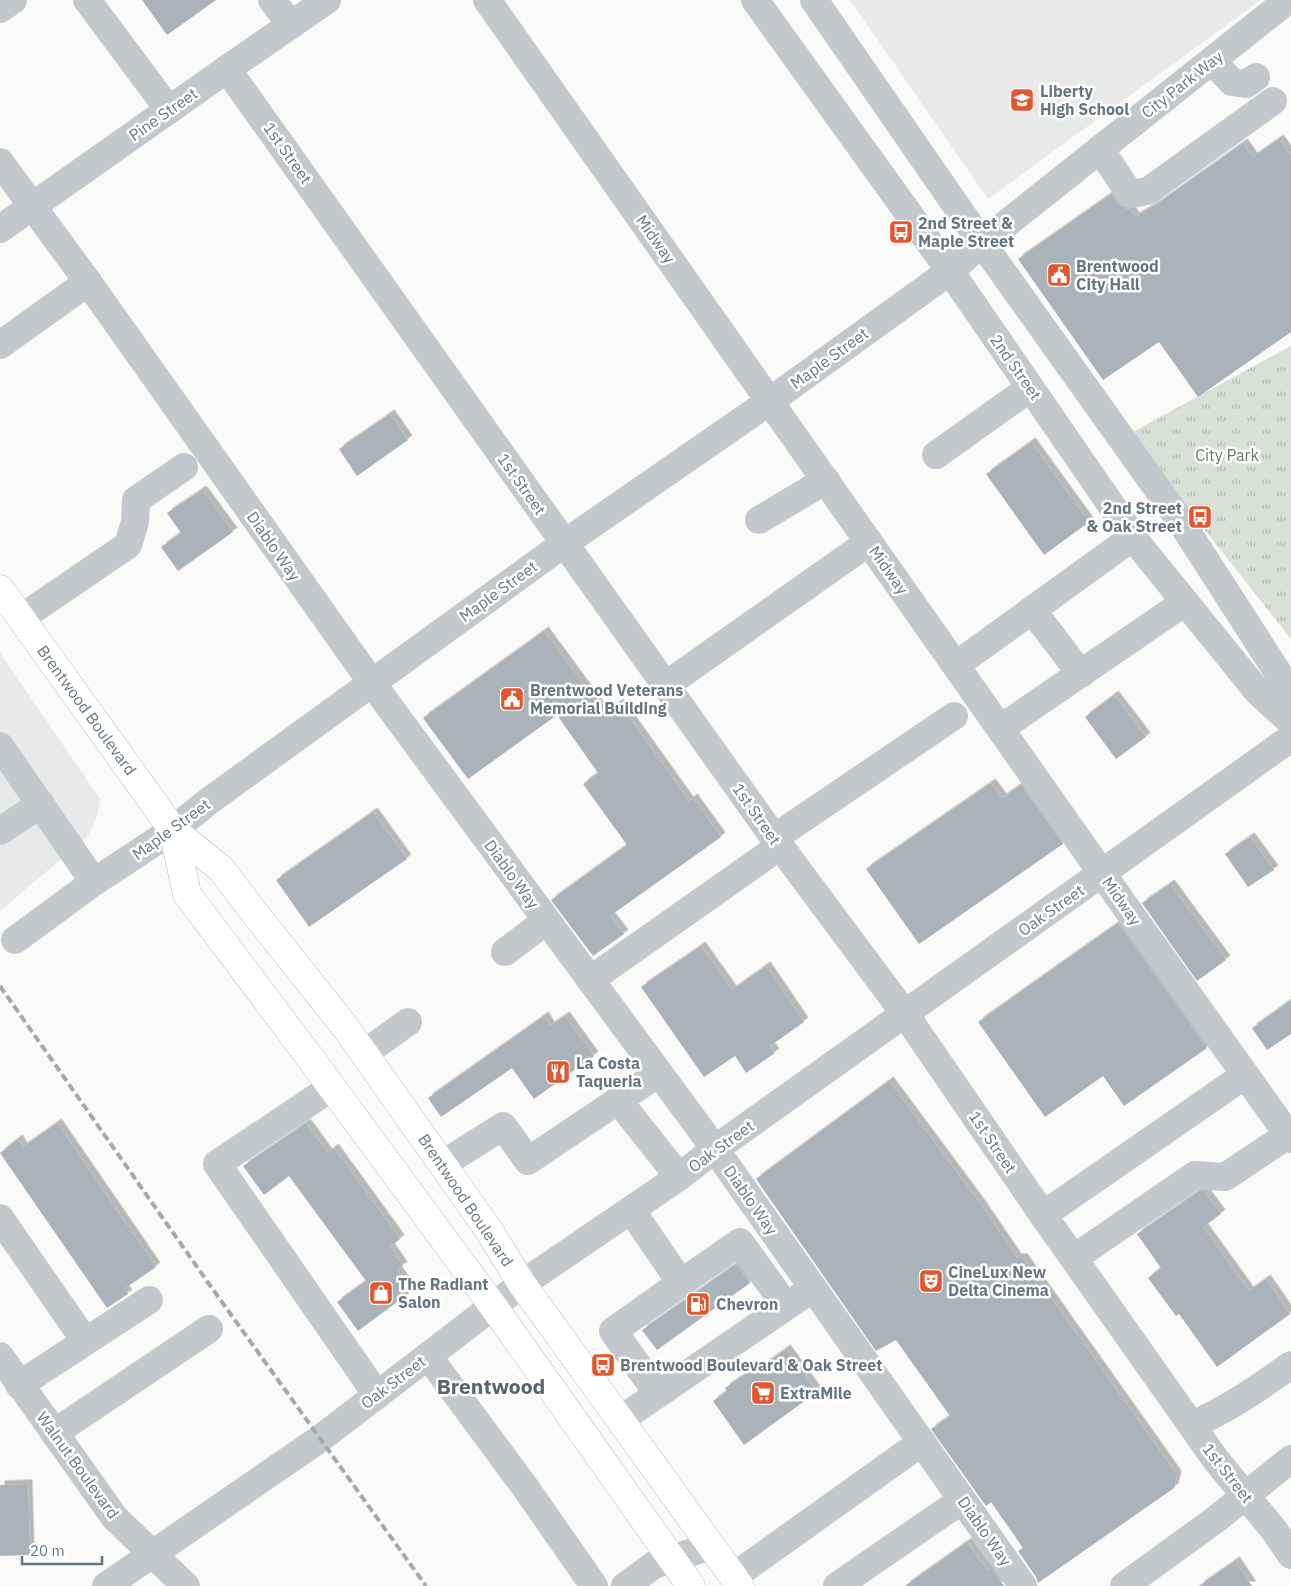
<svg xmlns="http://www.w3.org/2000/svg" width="1291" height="1586" viewBox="0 0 1291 1586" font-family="'IBM Plex Sans',sans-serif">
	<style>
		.built { fill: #e8e9e9 }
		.park { fill: url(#park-tufts) }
		.building { fill: #aab3b9; filter: url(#shadow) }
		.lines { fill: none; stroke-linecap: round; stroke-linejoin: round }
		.major-casing { stroke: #b5babe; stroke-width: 29 }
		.minor { stroke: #c3c8cc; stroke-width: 28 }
		.major { stroke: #fff; stroke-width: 28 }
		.rail { stroke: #a2aab0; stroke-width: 4; stroke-dasharray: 8 4; stroke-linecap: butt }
		.labels { text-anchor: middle; stroke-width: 5; stroke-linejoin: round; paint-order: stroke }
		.street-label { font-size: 16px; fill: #657683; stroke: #fff }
		.poi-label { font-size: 16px; font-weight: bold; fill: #657683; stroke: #fff; text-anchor: start }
		.park-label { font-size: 16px; fill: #687a64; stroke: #fff }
		.district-label { font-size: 21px; font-weight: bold; fill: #57646e; stroke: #fff }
	</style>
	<defs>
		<pattern id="park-tufts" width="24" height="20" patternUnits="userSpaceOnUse" patternTransform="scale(1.25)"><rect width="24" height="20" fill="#dadfd7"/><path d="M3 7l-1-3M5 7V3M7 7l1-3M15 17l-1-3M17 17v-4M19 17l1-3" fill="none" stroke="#b4b9b4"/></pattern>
		<filter id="shadow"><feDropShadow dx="4.5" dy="-4.5" stdDeviation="0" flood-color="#0004"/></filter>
	</defs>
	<rect width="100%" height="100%" fill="#fafaf8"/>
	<g class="built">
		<path d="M850,0h411l-273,199z"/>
		<path d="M0,653l100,146 -3,17 -9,20 -88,75z"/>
	</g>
	<path class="park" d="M1291,346v293l-162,-205z"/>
	<g class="building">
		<path d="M142,0h74l-49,35z"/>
		<path d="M1279,139l12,17v176l-93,65 -39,-55 -56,38 -85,-121 93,-65 6,9 6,5 7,1 5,8 22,-13 86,-61 10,14z"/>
		<path d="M390,414l18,26 -51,36 -18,-27z"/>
		<path d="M1031,442l58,80 -45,33 -58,-81z"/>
		<path d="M202,490l31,42 -55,39 -17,-24 20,-14 -14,-20z"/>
		<path d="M544,631l61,83 14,-11 70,98 4,-3 28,39 -111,79 14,18 -31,22 -42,-56 76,-55 -44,-61 15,-11 -41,-58 -89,64 -45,-61z"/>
		<path d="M1114,695l32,42 -30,22 -31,-42z"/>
		<path d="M991,783l11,15 19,-13 42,59 -144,100 -53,-75z"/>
		<path d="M373,812l34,47 -98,68 -33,-47z"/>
		<path d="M1250,837l24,33 -26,17 -23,-33z"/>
		<path d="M1170,884l56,76 -29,21 -55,-78z"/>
		<path d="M1118,923l89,125 -83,58 -21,-30 -58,41 -67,-95z"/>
		<path d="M701,946l31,44 34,-24 38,56 -34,24 5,7 -29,20 -11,-17 -31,21 -63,-90z"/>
		<path d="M1291,1000v34l-24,16 -15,-22z"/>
		<path d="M544,1016l6,10 15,-10 29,40 -60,43 -22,-31 -71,49 -13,-19z"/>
		<path d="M889,1081l92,124 36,53h6l154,217 -3,13 -136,95 -2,-6 -18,-26 5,-3 -32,-46 -5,4 -55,-77 19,-13 -54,-76 -20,11 -120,-172z"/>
		<path d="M57,1123l99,144 -32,22 4,5 -21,14 -107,-155 18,-14 5,8z"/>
		<path d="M306,1123l22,30 6,-5 66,91 -10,8 13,19 -6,4 15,21 -54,40 -21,-29 29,-21 -77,-105 -25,19 -21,-29z"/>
		<path d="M1199,1191h5l17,23 -18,13 46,64 17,-12 24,35 -73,53 -38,-53 -3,2 -28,-38 13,-10 -24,-34z"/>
		<path d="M736,1264l14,19 -93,67 -15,-20z"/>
		<path d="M786,1349l31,43 -73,53 -31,-44 14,-10 -2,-3 25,-17 2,2z"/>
		<path d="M28,1484l2,71 -30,1v-71z"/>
		<path d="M967,1542l21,29 4,-2 12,17h-99z"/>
		<path d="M1235,1561l17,25h-53z"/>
	</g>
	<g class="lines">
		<defs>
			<g id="major">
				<path d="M0,589l173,241 48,39 32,42 93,117 142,201 34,55 218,302"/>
				<path d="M173,830l14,64 124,165 182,247 198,280"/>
			</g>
		</defs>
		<use href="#major" class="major-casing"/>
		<g class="minor">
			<path d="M87,0l82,110"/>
			<path d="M272,0l19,25"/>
			<path d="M487,0l638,906 166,233"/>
			<path d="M755,0l195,271 188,273 120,148 33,30"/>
			<path d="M814,0l168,243 197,276 103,160 9,26"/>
			<path d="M0,9l13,-9"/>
			<path d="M1212,61l20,21 14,2 10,-7"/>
			<path d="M227,69l553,777 125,168 138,201 173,245 58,70 17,25"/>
			<path d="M1100,149l30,45 18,-3 125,-90"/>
			<path d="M0,162l88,120 284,401 343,466 308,437"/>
			<path d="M0,229l227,-160 100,-69"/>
			<path d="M0,345l88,-63"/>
			<path d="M936,455l94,-67"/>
			<path d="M759,520l67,-40"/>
			<path d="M1032,610l49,64"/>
			<path d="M21,618l107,-73 7,-23 1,-22 48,-33"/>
			<path d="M956,665l177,-128"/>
			<path d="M666,685l203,-143"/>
			<path d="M1001,728l184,-126"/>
			<path d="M0,746l94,136"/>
			<path d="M0,831l41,-27"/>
			<path d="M774,838l180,-122"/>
			<path d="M15,940l79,-58 79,-52 36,-29 356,-258 205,-142 180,-130 32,-28 306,-243"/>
			<path d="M505,952l41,-31"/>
			<path d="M590,980l190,-134"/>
			<path d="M365,1053l43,-31"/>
			<path d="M332,1087l-115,77 160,231"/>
			<path d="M618,1100l61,77"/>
			<path d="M443,1164l60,-38 25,35 131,-88"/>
			<path d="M631,1210l50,73 59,-41 46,64"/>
			<path d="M1043,1215l202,-140"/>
			<path d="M0,1218l85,123"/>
			<path d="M1074,1258l121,-83 30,2 63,-42"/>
			<path d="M0,1356l115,162 71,68"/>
			<path d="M428,1356l97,131 69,99"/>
			<path d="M19,1385l130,-85"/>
			<path d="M658,1394l-45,-63 68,-48"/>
			<path d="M620,1420l180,-123"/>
			<path d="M1192,1425c37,-16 66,-37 99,-60"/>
			<path d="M54,1433l155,-104"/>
			<path d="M733,1577l189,-135"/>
			<path d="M106,1586l215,-148 201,-154 157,-107 36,-28c192,-137 384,-274 576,-411"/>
			<path d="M625,1586l29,-21 56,-19"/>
			<path d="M837,1586l125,-86"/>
			<path d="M1124,1586l91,-66 76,-61"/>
		</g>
		<use href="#major" class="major"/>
		<path class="rail" d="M0,986l209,298 217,302"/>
	</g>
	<defs>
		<symbol id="school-square" viewBox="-11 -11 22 22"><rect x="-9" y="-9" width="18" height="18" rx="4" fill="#e4572e" stroke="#fff"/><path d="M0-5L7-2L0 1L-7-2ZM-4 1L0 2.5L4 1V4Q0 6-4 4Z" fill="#fff"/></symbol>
		<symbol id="bus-square" viewBox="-11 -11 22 22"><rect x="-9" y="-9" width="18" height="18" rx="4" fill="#e4572e" stroke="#fff"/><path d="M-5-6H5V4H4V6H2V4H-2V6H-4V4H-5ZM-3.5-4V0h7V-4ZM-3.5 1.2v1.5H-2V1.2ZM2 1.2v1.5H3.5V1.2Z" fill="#fff"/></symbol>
		<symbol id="civic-square" viewBox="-11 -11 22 22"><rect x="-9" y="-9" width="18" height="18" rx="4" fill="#e4572e" stroke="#fff"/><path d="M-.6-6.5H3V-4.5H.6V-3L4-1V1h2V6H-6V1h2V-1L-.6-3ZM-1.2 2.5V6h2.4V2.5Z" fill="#fff"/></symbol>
		<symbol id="restaurant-square" viewBox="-11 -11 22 22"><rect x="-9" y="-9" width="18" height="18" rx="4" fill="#e4572e" stroke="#fff"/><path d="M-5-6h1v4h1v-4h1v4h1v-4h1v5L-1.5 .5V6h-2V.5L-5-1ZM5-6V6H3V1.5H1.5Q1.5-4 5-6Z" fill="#fff"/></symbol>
		<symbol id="theatre-square" viewBox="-11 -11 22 22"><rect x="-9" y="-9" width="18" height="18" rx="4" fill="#e4572e" stroke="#fff"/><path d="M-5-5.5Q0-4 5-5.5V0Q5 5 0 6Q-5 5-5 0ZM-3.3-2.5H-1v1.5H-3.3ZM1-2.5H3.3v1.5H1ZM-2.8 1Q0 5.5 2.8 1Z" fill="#fff"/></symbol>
		<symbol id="shop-square" viewBox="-11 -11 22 22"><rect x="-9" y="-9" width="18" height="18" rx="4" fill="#e4572e" stroke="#fff"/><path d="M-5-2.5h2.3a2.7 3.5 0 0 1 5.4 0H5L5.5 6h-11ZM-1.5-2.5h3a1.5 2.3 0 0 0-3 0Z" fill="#fff"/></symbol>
		<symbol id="fuel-square" viewBox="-11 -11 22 22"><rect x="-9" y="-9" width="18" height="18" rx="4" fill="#e4572e" stroke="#fff"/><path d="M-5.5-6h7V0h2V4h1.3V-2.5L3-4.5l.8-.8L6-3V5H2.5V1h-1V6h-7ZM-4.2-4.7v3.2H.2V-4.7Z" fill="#fff"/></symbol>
		<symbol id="supermarket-square" viewBox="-11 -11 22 22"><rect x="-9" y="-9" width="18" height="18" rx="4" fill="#e4572e" stroke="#fff"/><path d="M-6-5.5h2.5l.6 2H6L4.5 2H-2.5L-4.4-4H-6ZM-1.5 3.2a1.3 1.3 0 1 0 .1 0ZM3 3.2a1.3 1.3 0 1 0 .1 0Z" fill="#fff"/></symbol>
	</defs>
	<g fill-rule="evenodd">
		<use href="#school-square" x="1008" y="86" width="28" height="28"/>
		<use href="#bus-square" x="887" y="218" width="28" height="28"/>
		<use href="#civic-square" x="1045" y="261" width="28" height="28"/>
		<use href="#bus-square" x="1186" y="503" width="28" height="28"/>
		<use href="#civic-square" x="498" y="685" width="28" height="28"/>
		<use href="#restaurant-square" x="544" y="1058" width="28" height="28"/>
		<use href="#theatre-square" x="917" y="1267" width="28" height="28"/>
		<use href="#shop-square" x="367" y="1279" width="28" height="28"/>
		<use href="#fuel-square" x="684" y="1290" width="28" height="28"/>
		<use href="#bus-square" x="589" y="1351" width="28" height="28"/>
		<use href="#supermarket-square" x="749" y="1379" width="28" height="28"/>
	</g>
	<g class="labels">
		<g class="street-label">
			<text transform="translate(1182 84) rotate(-38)" y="6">City Park Way</text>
			<text transform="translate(163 114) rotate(-35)" y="6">Pine Street</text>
			<text transform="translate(288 153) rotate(55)" y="6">1st Street</text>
			<text transform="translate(656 239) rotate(55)" y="6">Midway</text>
			<text transform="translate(829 358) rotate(-36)" y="6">Maple Street</text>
			<text transform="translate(1016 367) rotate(55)" y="6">2nd Street</text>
			<text transform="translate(522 484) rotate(55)" y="6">1st Street</text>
			<text transform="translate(274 546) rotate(55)" y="6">Diablo Way</text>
			<text transform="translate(889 570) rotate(55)" y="6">Midway</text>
			<text transform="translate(498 591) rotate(-36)" y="6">Maple Street</text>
			<text transform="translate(87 710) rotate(54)" y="6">Brentwood Boulevard</text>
			<text transform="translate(757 814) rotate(55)" y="6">1st Street</text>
			<text transform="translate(171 829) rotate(-36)" y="6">Maple Street</text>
			<text transform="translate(512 874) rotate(54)" y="6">Diablo Way</text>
			<text transform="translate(1122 901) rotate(55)" y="6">Midway</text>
			<text transform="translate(1051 910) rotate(-35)" y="6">Oak Street</text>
			<text transform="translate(993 1142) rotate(56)" y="6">1st Street</text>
			<text transform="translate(721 1146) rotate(-36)" y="6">Oak Street</text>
			<text transform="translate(466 1200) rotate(56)" y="6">Brentwood Boulevard</text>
			<text transform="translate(751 1200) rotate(55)" y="6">Diablo Way</text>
			<text transform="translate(393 1382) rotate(-37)" y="6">Oak Street</text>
			<text transform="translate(78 1465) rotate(54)" y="6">Walnut Boulevard</text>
			<text transform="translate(1228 1473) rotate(52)" y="6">1st Street</text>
			<text transform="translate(985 1531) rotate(55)" y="6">Diablo Way</text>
		</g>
		<g class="poi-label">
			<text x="1040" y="97">Liberty<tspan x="1040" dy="18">High School</tspan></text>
			<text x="918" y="229">2nd Street &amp;<tspan x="918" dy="18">Maple Street</tspan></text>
			<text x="1076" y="272">Brentwood<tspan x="1076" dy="18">City Hall</tspan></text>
			<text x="1182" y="514" text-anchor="end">2nd Street<tspan x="1182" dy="18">&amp; Oak Street</tspan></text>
			<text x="530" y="696">Brentwood Veterans<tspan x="530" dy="18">Memorial Building</tspan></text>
			<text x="576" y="1069">La Costa<tspan x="576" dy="18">Taqueria</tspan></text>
			<text x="948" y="1278">CineLux New<tspan x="948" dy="18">Delta Cinema</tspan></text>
			<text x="398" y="1290">The Radiant<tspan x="398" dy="18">Salon</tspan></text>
			<text x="716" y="1310">Chevron</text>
			<text x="620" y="1371">Brentwood Boulevard &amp; Oak Street</text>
			<text x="780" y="1399">ExtraMile</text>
		</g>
		<g class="park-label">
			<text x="1227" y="461">City Park</text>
		</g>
		<g class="district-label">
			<text x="491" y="1394">Brentwood</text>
		</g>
	</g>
	<path d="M22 1556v8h80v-8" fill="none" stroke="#657683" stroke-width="2.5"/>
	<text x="30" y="1556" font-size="15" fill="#657683" stroke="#ffffff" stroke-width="4" paint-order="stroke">20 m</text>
</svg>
